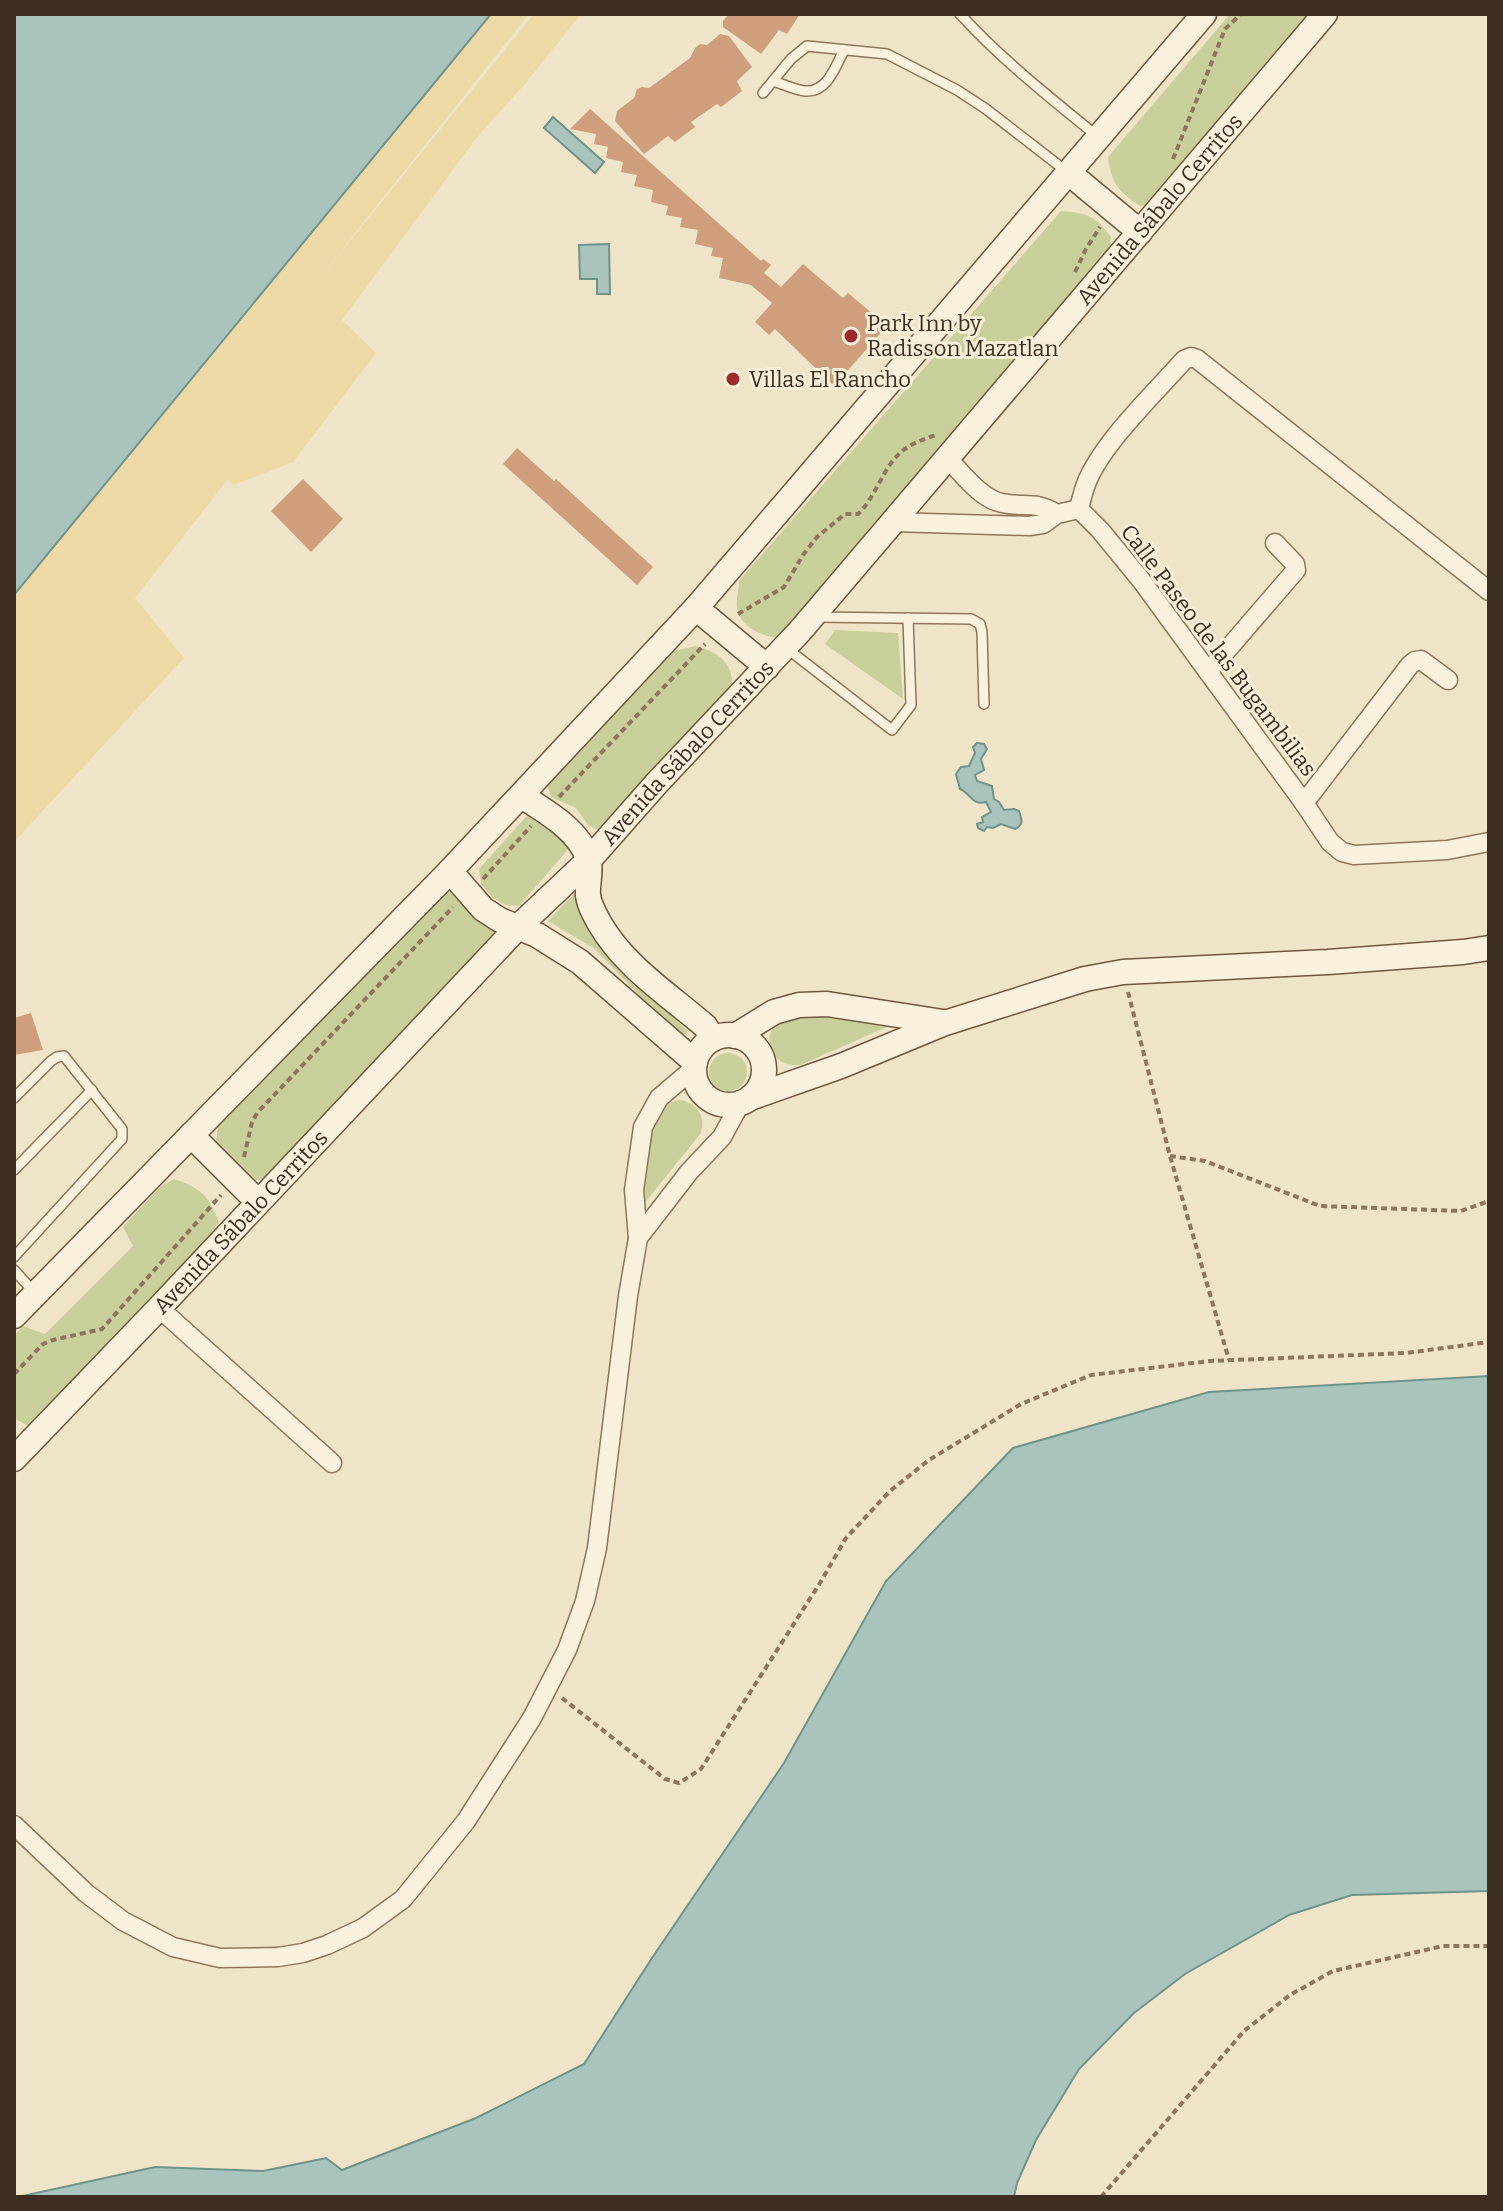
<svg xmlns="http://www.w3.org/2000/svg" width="1503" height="2211" viewBox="0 0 1503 2211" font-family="Bitter,serif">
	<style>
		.green { fill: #c9cf9b }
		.sand { fill: #ecd9a5 }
		.water { fill: #a9c4bc; stroke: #6f938a; stroke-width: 2 }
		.building { fill: #cf9f7d }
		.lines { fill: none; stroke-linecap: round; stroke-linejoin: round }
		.lane-casing { stroke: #8d765c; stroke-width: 12 }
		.street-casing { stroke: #8d765c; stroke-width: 21 }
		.secondary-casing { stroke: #6f573f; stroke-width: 27 }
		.path { stroke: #8d765c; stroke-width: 4; stroke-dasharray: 6 4; stroke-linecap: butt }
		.lane { stroke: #faf1dc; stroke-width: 9 }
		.street { stroke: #faf1dc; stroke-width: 18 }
		.secondary { stroke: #faf1dc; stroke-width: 24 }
		.poi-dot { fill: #9e2a2b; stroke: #f7eed8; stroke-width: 3 }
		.labels { text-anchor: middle; stroke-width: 6; stroke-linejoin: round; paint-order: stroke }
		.street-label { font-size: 22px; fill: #3d2e20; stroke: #f7eed8 }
		.poi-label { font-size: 22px; fill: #3d2e20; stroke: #f7eed8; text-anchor: start }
	</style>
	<rect width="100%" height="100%" fill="#f0e4c8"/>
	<g class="green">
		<path d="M1230,14h91l-162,190 -19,2c-22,-15 -29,-23 -32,-49z"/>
		<path d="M1061,211c27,2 34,5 50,26l-2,18 -327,384c-18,-3 -42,-10 -45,-32 -1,-8 2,-18 2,-26z"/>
		<path d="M835,630l63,3 5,66 -78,-55z"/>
		<path d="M696,646c28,8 39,20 36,50l-132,135 -12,-6 -12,-17 -25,-11 -4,-12 126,-134z"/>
		<path d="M531,811l40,35 -52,60 -14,-1 -13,-8 -11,-13 -2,-15z"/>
		<path d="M446,889l11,4 34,32 3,13 -221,234 -11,8h-9l-35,-25 -2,-15 2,-13z"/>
		<path d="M574,894l25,46 89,92 -8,6 -85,-89 -47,-28z"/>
		<path d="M813,1011l85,11 -95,42c-28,8 -43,-25 -27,-40 7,-8 26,-10 37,-13z"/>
		<circle cx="728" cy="1072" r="19"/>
		<path d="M681,1100c17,4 25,17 20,33l-58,72c2,-21 2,-81 15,-94 6,-7 15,-10 23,-11z"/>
		<path d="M174,1179c27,9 35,17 45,43l-13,19 -178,185 -14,-8v-82l9,-10 22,8 88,-88 -10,-19 38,-41z"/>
	</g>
	<path class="sand" d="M491,14h38l-215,271 220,-271h47l-57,71 -46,51 -136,184 34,33 -83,109 -60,23 -5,-6 -93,119 49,60 -170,184v-247z"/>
	<g class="water">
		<path d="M14,14h477l-477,581z"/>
		<path d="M553,117l51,45 -9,11 -51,-45z"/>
		<path d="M609,244l1,50h-13v-15h-17l-1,-34z"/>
		<path d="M977,743l7,1 3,5 -6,10 3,11 -9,5 2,6 15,5 2,13 5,3 5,8 10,-1 5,2c3,8 5,14 -4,18l-14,-5 -8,4 -6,-1 -3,4 -6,-3 -1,-4 6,-2 -1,-5 9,-5 -5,-10c-15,4 -15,-9 -26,-13l-4,-15 5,-7 8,-1 6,-13 -2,-6z"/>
		<path d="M1489,1376v515l-137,4 -63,20 -104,59 -51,39 -55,56 -43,71 -19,43 -3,14h-996l137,-30 108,4 63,-13 16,12 134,-52 108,-54 68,-106 132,-195 102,-182 127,-133 196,-56z"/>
	</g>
	<g class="building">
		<path d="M729,14h71l-13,20 -8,-4 -18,24 -38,-27v-6z"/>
		<path d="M720,34l9,2 23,31 -15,14 5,10 -21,16 -4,-3 -26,18 4,5 -20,15 -7,-6 -24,18 -29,-33 2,-10 17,-13 3,-9 5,-2 7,1 41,-30 5,-10 5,-4 7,1z"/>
		<path d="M590,109l171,152 2,-2 8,6 -7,8 17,14 22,-23 40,34 5,-5 39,33 -53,60 -59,-57 -6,6 -14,-13 17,-19 -21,-18 -32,-7 4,-20 -12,-2 2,-8 -18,-4 3,-14 -18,-3 2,-9 -16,-3 2,-9 -17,-4 2,-12 -19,-4 3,-11 -16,-3 2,-10 -17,-4 2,-11 -14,-3 2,-10 -26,-5z"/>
		<path d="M517,448l37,33 2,-2 97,88 -16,18 -134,-121z"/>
		<path d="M303,479l40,40 -32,33 -40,-41z"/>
		<path d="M31,1013l12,37 -29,5v-37z"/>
	</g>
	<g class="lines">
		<defs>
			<g id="lane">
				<path d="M960,14c41,45 89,83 137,122"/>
				<path d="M773,81c10,3 22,9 32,10 22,2 31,-25 39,-41"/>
				<path d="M763,93l28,-34 16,-13 80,8 70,36 29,19 80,62"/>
				<path d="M816,617l155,2 9,5 2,8 2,72"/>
				<path d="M785,647l107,83 19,-25 -3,-87"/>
				<path d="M14,1098l37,-37 6,-4 7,-1 58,73v10l-108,118"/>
				<path d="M14,1170l78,-80"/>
				<path d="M14,1270l21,23"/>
			</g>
			<g id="street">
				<path d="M948,459c15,15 33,40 54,44 22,5 33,-3 55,11"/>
				<path d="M1079,509l21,21 41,50 163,223 26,39 12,10 12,3 93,-5 42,-8"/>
				<path d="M1079,509c2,-8 4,-17 7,-25 16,-41 68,-90 98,-124l7,-3 6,2 292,232"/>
				<path d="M892,522l137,4 14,-2 14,-10 22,-5"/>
				<path d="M1208,672l88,-102 -1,-6 -20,-21"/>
				<path d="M1304,803l106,-138 5,-4 6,-1 27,20"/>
				<path d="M638,1238l51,-66 33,-35 18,-33"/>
				<path d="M159,1308l173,155"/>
				<path d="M14,1825l72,68 37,28 50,26 47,11 58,-1 25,-4 24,-8 36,-17 40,-29 63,-78 66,-103 35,-68 18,-49 12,-53 31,-252 10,-58 -4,-48 9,-63 16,-29 34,-29"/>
			</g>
			<g id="secondary">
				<path d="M1069,173l71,59"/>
				<path d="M696,608l71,59"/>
				<path d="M522,796c24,16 56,33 66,62 4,11 -1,26 0,37 1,10 7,20 12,29 24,42 69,71 105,102l8,13"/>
				<path d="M450,871l33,38 17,11 37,15 43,27 115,100"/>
				<circle cx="729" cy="1070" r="35"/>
				<path d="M735,1036l39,-24 25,-7 28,-1 116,18"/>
				<path d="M750,1098l91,-32 104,-43 140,-44 38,-7 205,-10 135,-10 26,-4"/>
				<path d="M191,1135l67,67"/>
				<path d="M14,1316l436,-445 246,-263 508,-594"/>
				<path id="s1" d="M14,1459l145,-151 358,-380 72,-68 67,-76 144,-153 525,-617"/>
			</g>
		</defs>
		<use href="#lane" class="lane-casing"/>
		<use href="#street" class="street-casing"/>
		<use href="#secondary" class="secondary-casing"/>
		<g class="path">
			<path d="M1173,159l52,-130 16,-15"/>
			<path d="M1075,272l11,-23 14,-22"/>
			<path d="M738,614l46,-27 19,-32 14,-18 28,-23h13c20,-19 26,-53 50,-67 9,-6 20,-9 30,-13"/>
			<path d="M559,797l146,-153"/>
			<path d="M483,879l48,-53"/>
			<path d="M1128,992l42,164 59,204"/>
			<path d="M1170,1156l35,5 115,45 141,5 28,-10"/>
			<path d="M244,1157l8,-35 5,-9 196,-206"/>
			<path d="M14,1374l29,-30 10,-4 49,-11 119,-134"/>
			<path d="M562,1698l103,81 14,4 22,-14 119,-186 26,-45 44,-47 39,-31 92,-56 70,-29 119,-14 196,-8 83,-11"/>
			<path d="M1101,2197l143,-166 46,-36 43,-24 110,-25h46"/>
		</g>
		<use href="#lane" class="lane"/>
		<use href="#street" class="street"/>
		<use href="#secondary" class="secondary"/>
	</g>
	<g class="poi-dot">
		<circle cx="851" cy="336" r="8"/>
		<circle cx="733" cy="379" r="8"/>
	</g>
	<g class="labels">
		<g class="street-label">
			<text dy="8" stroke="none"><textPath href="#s1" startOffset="1696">Avenida Sábalo Cerritos</textPath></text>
			<text transform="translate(1219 650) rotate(53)" y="8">Calle Paseo de las Bugambilias</text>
			<text dy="8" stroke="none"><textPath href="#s1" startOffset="976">Avenida Sábalo Cerritos</textPath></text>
			<text dy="8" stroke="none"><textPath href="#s1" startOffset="328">Avenida Sábalo Cerritos</textPath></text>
		</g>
		<g class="poi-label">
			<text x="867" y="331">Park Inn by<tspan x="867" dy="25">Radisson Mazatlan</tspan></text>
			<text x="749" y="387">Villas El Rancho</text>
		</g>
	</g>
	<rect width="1503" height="2211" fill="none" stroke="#3d2e20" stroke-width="32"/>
</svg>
